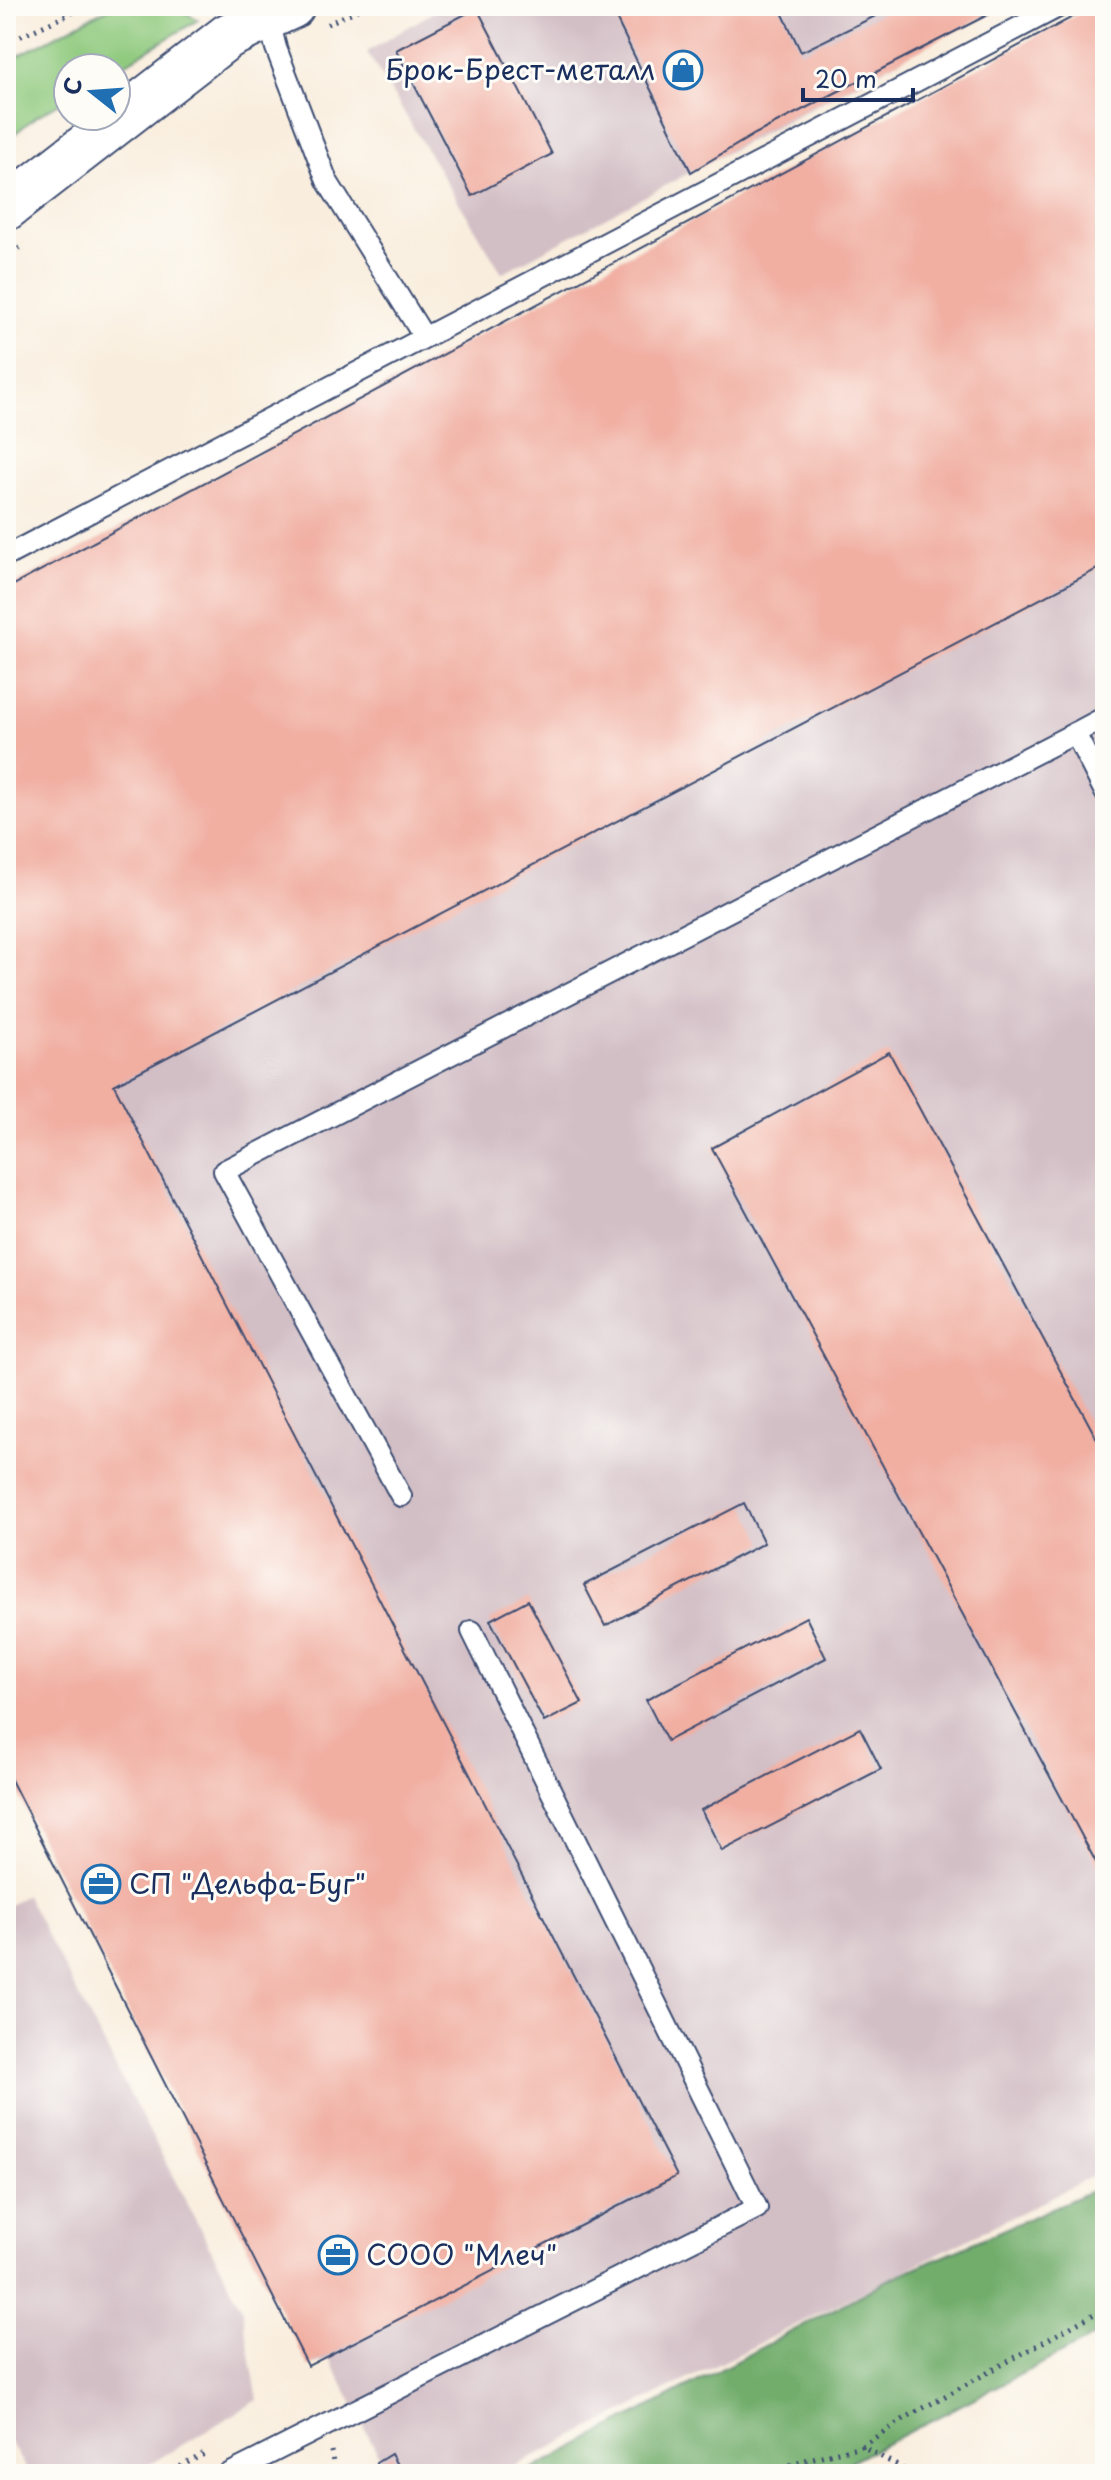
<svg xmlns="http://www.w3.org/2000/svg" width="1111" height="2480" viewBox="0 0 1111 2480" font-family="'Playpen Sans',sans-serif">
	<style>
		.industrial { fill: #d2bec5 }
		.green { fill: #8ec97d; stroke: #547c6e; stroke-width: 2 }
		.forest { fill: #72ad6c; stroke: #466e65; stroke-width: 2 }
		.building { fill: #f1afa2 }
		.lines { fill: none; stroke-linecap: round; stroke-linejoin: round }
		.service-casing { stroke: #3c4c71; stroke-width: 24 }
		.tertiary-casing { stroke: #3c4c71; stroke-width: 48 }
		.path { stroke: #3c4c71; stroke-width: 5; stroke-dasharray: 2 6; stroke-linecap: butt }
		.service { stroke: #fff; stroke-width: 20 }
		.tertiary { stroke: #fff; stroke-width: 44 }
		.labels { text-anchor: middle; stroke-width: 6; stroke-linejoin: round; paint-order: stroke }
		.poi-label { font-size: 28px; fill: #1b2f5e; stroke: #fdfcf7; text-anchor: start }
	</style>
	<rect width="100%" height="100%" fill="#fdfcf7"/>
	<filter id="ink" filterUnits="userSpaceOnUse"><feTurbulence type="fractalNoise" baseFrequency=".0125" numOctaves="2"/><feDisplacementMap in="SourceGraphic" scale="16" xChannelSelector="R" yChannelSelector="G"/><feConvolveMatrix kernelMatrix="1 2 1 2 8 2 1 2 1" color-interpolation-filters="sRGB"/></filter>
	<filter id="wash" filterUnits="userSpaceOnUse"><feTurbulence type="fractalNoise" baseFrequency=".006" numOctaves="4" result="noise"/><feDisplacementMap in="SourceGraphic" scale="32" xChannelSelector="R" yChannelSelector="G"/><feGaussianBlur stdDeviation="1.8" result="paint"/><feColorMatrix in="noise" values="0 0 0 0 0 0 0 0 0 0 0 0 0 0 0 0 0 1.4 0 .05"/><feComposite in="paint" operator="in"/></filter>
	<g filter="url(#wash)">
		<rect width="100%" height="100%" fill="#f9eede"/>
		<g class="industrial">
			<path d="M443,6h558l-499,267 -135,-221z"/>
			<path d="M1093,6h12v2164l-606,304h-111l-58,-115 -22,7 -302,-596v-1181z"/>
			<path d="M26,1895l216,414 16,91 -125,74h-104l-23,-38v-529z"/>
		</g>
		<path class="green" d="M112,6h61l25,14 -82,49 -48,-1v30l-34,20 -28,23v-79z"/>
		<path class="forest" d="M1105,2185v146l-278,143h-303l368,-196z"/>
		<g id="blocks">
			<g class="building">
				<path d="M610,6h169l22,46 95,-46h109l-250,128 -64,38z"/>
				<path d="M1093,6h12v559l-991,520 563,1091 -369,190 -302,-596v-1181z"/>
				<path d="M477,8l75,146 -80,42 -76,-146z"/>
				<path d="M889,1052l216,402v425l-393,-731z"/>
				<path d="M744,1503l20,40 -159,83 -21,-41z"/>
				<path d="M528,1600l54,103 -38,19 -54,-102z"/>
				<path d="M806,1617l20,41 -159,83 -21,-41z"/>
				<path d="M860,1728l21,41 -159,82 -21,-41z"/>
				<path d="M391,2454l11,20h-28l2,-11z"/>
			</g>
		</g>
	</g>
	<g filter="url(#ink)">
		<use href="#blocks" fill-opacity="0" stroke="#3c4c71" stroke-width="2"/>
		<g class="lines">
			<defs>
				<g id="service">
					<path d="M268,17l8,31 51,133 97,156"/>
					<path d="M6,556l1054,-550"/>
					<path d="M1105,717l-30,16 30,59"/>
					<path d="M401,1496l-177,-325 851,-438"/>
					<path d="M229,2474l528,-266 -285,-577"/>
				</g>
				<path id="tertiary" d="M6,208l222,-172 64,-30"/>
			</defs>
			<use href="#service" class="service-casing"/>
			<use href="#tertiary" class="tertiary-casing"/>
			<g class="path">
				<path d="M327,24l39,-18"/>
				<path d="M6,43l81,-37"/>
				<path d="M6,259l15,-12"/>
				<path d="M862,2446l45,-29 198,-109"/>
				<path d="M331,2451l4,23"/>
				<path d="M166,2474l42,-22"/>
				<path d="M768,2474l29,-12 65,-16 50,28"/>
			</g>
			<use href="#service" class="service"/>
			<use href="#tertiary" class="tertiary"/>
		</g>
	</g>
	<defs>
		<symbol id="shop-ring" viewBox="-11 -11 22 22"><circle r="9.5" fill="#fdfcf7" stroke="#1f6fb2" stroke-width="1.5"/><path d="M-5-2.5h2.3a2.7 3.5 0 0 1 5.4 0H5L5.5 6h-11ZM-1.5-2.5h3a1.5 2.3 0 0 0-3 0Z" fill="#1f6fb2"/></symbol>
		<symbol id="office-ring" viewBox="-11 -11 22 22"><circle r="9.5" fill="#fdfcf7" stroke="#1f6fb2" stroke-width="1.5"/><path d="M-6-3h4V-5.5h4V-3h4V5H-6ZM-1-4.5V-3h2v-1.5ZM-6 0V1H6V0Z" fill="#1f6fb2"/></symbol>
	</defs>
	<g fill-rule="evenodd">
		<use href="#shop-ring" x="661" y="48" width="44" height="44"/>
		<use href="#office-ring" x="79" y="1862" width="44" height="44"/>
		<use href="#office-ring" x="316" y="2233" width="44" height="44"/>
	</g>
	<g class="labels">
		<g class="poi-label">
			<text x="655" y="80" text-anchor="end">Брок-Брест-металл</text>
			<text x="129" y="1894">СП "Дельфа-Буг"</text>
			<text x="366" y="2265">СООО "Млеч"</text>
		</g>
	</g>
	<rect width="1111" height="2480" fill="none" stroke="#fdfcf7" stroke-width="32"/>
	<g transform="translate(92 92) rotate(287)"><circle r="38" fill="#fdfcf7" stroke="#a3aaba" stroke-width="2"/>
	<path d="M0-6L14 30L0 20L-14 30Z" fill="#1f6fb2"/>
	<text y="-12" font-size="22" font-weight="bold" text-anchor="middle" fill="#1b2f5e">С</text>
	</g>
	<path d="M803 88v12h110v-12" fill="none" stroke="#1b2f5e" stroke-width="4"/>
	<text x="815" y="88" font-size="24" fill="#1b2f5e" stroke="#fdfcf7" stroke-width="6" paint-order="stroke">20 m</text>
</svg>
